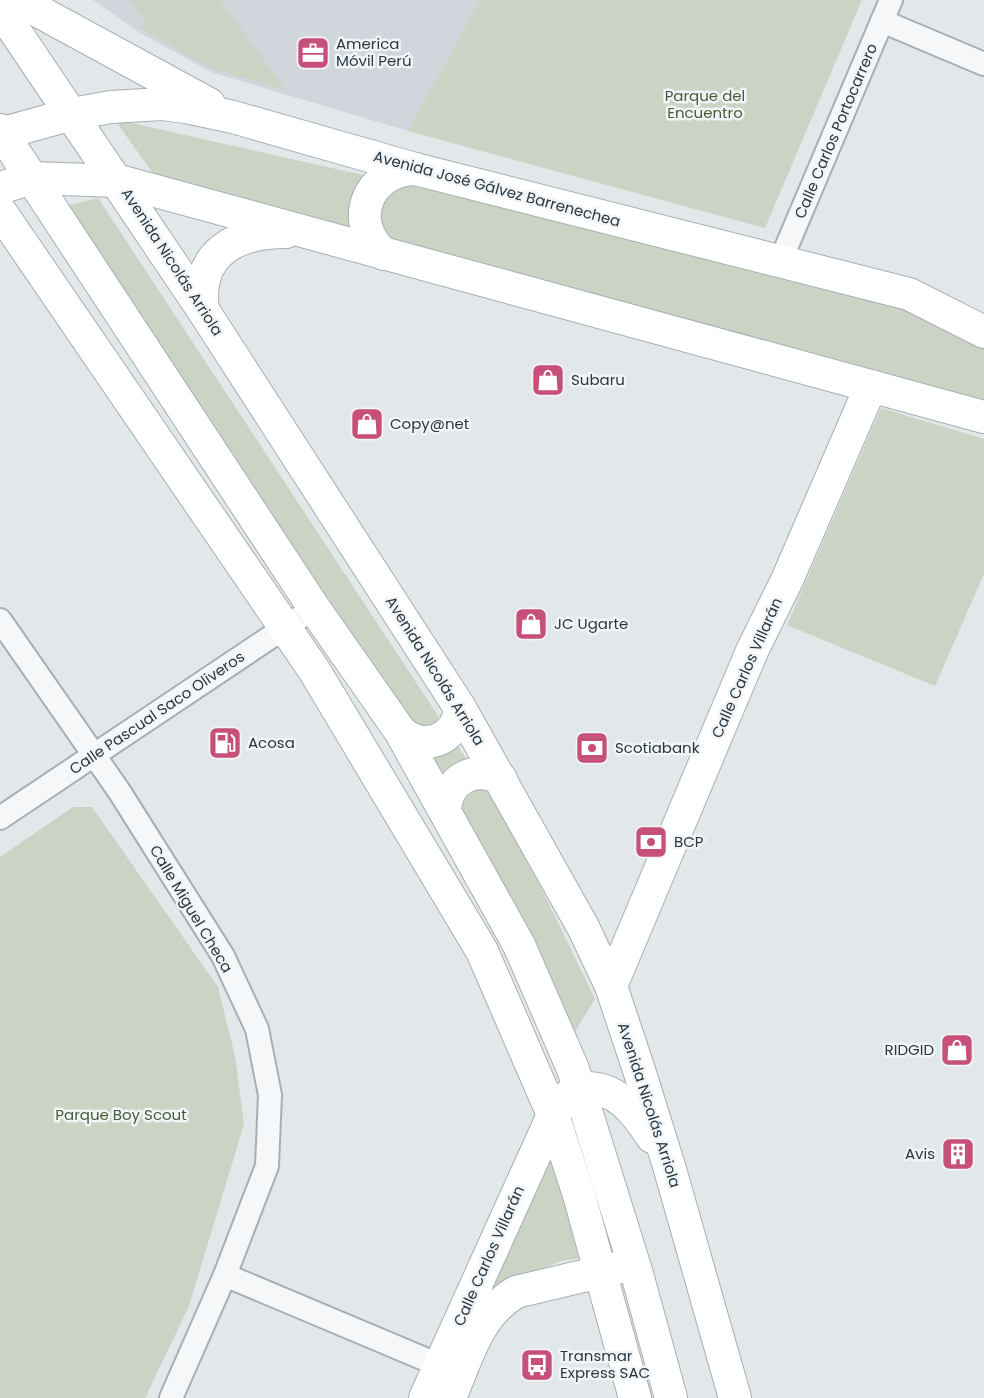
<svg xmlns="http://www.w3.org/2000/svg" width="984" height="1398" viewBox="0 0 984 1398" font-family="Poppins,sans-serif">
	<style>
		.built { fill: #d0d6db }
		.green { fill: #cbd3c4 }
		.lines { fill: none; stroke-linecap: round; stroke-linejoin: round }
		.street-casing { stroke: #a7afb4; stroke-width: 26 }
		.secondary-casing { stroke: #a7afb4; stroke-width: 34 }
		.street { stroke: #f5f7f8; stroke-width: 22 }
		.secondary { stroke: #fff; stroke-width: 32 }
		.labels { text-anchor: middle; stroke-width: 5; stroke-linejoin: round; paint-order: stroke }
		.poi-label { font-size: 15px; fill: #2b3741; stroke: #f2f5f7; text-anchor: start }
		.park-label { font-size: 15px; fill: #465b39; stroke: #f2f5f7 }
		.street-label { font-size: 15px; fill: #2b3741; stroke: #f2f5f7 }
	</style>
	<rect width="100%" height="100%" fill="#e2e7ea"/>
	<path class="built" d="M93,0h387l-72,131 -197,-59 -69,-38z"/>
	<g class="green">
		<path d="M129,0h91l66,90 -76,-22 -71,-41 7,-5z"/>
		<path d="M480,0h382l-97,228 -357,-97z"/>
		<path d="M114,119l696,157 152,54 22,13v62l-200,-59 -629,-170z"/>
		<path d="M98,198l415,632 82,169 -24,39 -505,-832z"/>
		<path d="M881,408l103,31v135l-49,112 -148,-61z"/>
		<path d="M73,807h19l126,180 17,69 9,68 -55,182 -44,92h-145v-541z"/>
		<path d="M548,1140l38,117 -25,4 -74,31z"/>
	</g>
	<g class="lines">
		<defs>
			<g id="street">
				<path d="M882,21l102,43"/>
				<path d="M780,262l111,-262"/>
				<path d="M0,620l119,171 104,165 34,73 13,66 -3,71 -42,109 -54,123"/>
				<path d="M0,818l314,-210"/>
				<path d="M225,1275l228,96"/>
			</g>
			<g id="secondary">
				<path d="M18,0l191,104"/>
				<path d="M0,9l203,301 257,398 123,219 28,59 28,84 30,96 66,232"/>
				<path d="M0,130l314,478 86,123 119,214 54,124 64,205 34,124"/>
				<path d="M0,134l72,-20 39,-7 51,-3 24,3 47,10 182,52 494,125 75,38"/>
				<path d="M0,188l32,-10 87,3 865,236"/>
				<path d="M0,211l314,459 168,281 71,164 26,80 56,203"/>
				<path d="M384,254c-37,-31 -17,-84 31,-85"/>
				<path d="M203,310c-8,-57 33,-78 83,-78"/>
				<path d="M400,731c23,22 57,9 60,-23"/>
				<path d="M445,810c1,-30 30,-46 56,-31"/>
				<path d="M611,986l141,-335 35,-71 84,-194"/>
				<path d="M425,1398l128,-283 14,-18 13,-8c34,-6 56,23 72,48"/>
				<path d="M450,1398c17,-39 27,-83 66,-106l105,-25"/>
			</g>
		</defs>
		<use href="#street" class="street-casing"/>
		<use href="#secondary" class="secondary-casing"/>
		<use href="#street" class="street"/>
		<use href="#secondary" class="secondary"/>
	</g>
	<defs>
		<symbol id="office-square" viewBox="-11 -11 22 22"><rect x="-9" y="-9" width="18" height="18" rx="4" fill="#c65079" stroke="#f2f5f7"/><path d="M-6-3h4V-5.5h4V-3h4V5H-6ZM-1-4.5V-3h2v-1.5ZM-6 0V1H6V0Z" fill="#fff"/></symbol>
		<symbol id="shop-square" viewBox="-11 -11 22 22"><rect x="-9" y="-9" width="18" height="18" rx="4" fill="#c65079" stroke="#f2f5f7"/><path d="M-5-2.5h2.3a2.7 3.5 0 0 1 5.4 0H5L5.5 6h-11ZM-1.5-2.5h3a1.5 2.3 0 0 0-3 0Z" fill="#fff"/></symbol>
		<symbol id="fuel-square" viewBox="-11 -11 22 22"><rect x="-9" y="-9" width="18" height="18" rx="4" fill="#c65079" stroke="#f2f5f7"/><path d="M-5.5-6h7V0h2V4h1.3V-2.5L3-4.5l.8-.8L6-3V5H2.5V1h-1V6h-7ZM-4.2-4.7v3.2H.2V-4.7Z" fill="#fff"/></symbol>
		<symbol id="bank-square" viewBox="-11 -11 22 22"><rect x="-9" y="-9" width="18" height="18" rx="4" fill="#c65079" stroke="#f2f5f7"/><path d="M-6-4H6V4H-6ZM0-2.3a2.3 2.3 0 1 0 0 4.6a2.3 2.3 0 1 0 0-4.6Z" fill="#fff"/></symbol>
		<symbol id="building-square" viewBox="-11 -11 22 22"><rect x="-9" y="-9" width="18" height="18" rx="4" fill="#c65079" stroke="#f2f5f7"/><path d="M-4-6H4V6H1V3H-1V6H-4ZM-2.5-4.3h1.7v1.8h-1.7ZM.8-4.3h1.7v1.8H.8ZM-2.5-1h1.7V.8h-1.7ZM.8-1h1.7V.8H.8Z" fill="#fff"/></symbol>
		<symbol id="bus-square" viewBox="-11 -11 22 22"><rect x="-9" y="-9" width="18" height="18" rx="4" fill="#c65079" stroke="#f2f5f7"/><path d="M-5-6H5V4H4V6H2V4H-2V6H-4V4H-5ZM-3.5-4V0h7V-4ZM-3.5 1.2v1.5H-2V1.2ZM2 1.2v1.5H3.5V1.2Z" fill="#fff"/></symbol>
	</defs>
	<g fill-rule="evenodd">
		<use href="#office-square" x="294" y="34" width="38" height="38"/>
		<use href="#shop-square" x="529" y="361" width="38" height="38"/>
		<use href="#shop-square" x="348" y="405" width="38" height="38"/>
		<use href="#shop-square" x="512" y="605" width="38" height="38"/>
		<use href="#fuel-square" x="206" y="724" width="38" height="38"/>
		<use href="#bank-square" x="573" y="729" width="38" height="38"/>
		<use href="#bank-square" x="632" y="823" width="38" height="38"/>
		<use href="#shop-square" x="938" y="1031" width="38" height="38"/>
		<use href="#building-square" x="939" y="1135" width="38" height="38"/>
		<use href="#bus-square" x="518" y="1346" width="38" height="38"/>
	</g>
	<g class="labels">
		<g class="poi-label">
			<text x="336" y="49">America<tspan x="336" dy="17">Móvil Perú</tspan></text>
			<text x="571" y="385">Subaru</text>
			<text x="390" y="429">Copy@net</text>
			<text x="554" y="629">JC Ugarte</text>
			<text x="248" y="748">Acosa</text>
			<text x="615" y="753">Scotiabank</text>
			<text x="674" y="847">BCP</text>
			<text x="934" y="1055" text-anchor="end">RIDGID</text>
			<text x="935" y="1159" text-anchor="end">Avis</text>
			<text x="560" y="1361">Transmar<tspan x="560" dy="17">Express SAC</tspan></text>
		</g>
		<g class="park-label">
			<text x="705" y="101">Parque del<tspan x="705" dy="17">Encuentro</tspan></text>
			<text x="121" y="1120">Parque Boy Scout</text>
		</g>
		<g class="street-label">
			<text transform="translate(836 131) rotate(-67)" y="5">Calle Carlos Portocarrero</text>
			<text transform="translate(497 189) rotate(15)" y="5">Avenida José Gálvez Barrenechea</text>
			<text transform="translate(172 262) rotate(57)" y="5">Avenida Nicolás Arriola</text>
			<text transform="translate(747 668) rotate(-66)" y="5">Calle Carlos Villarán</text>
			<text transform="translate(435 671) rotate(58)" y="5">Avenida Nicolás Arriola</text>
			<text transform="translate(157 713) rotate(-34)" y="5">Calle Pascual Saco Oliveros</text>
			<text transform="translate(191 909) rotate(59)" y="5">Calle Miguel Checa</text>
			<text transform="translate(649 1105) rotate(72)" y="5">Avenida Nicolás Arriola</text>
			<text transform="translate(489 1256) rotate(-66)" y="5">Calle Carlos Villarán</text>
		</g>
	</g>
</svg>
